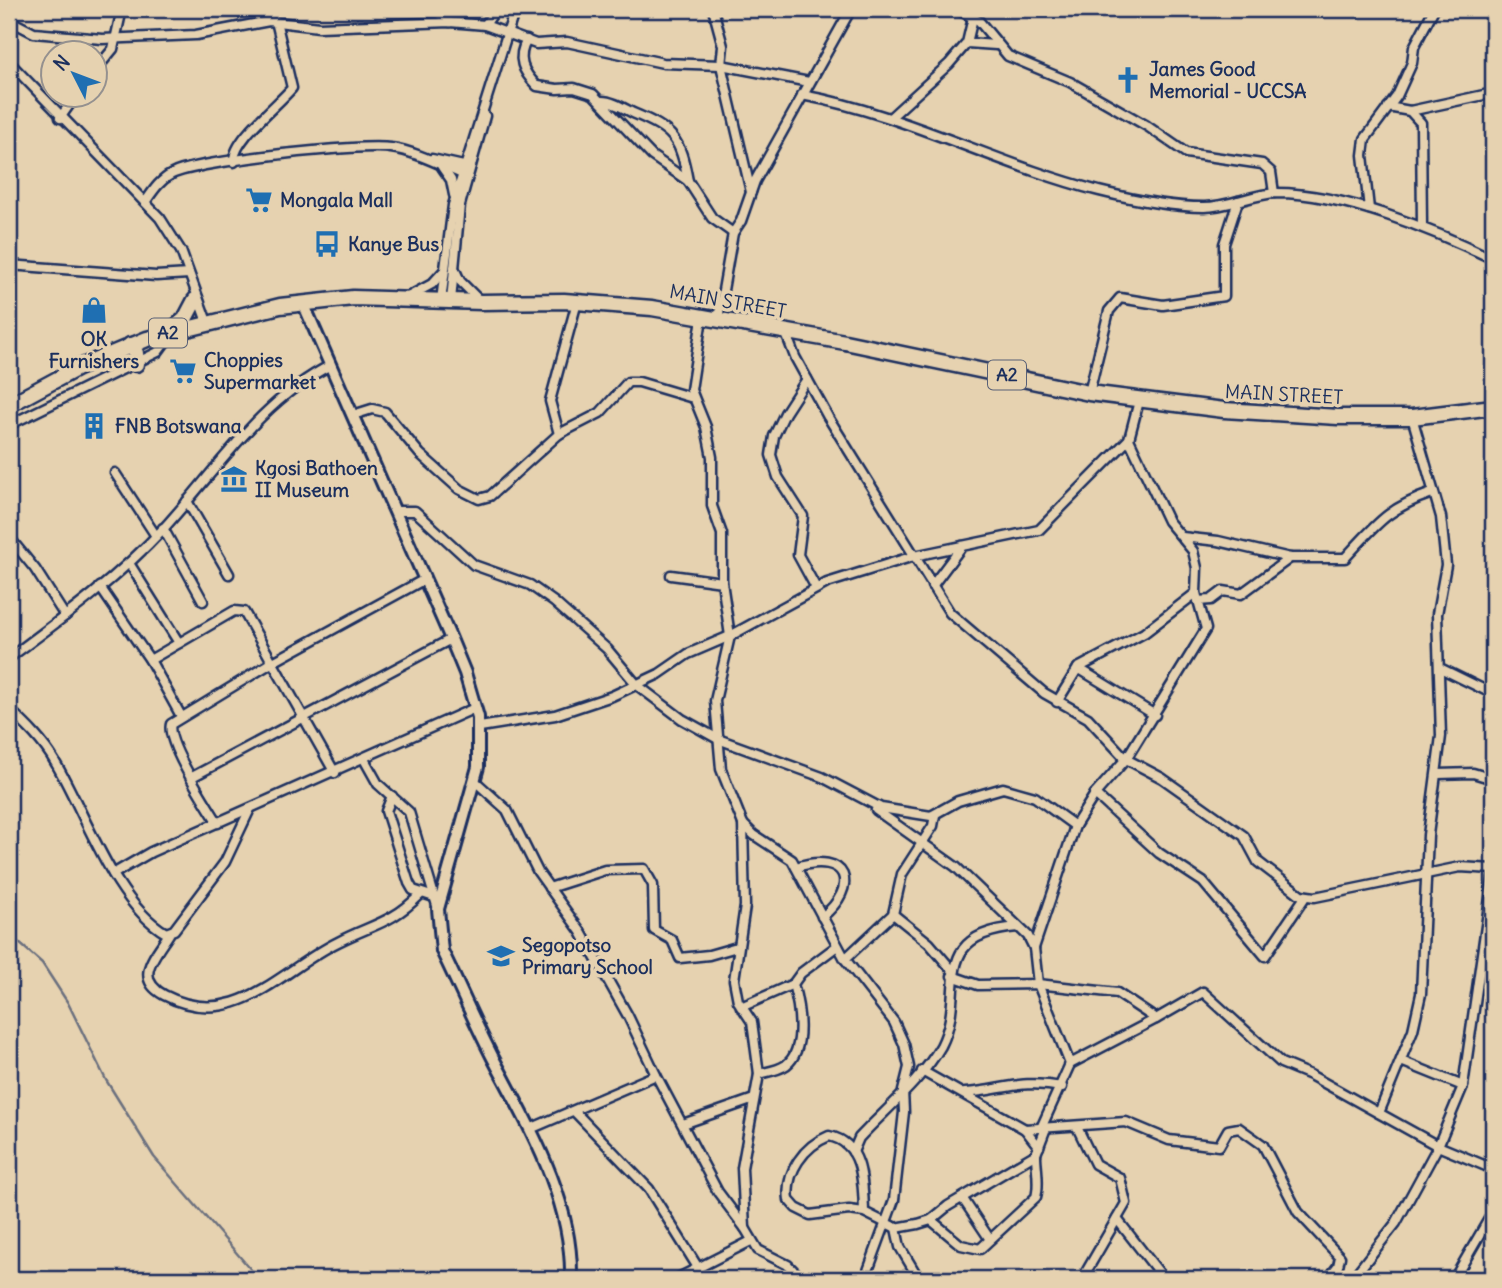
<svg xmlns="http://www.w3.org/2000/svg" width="1502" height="1288" viewBox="0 0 1502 1288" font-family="Delius,sans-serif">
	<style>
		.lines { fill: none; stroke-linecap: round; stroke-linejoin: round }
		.stream { stroke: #6b6f7e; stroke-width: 2.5 }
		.minor-casing { stroke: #1b2f5e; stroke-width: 13 }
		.tertiary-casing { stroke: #1b2f5e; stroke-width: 16 }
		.trunk-casing { stroke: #1b2f5e; stroke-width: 19 }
		.minor { stroke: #e6d2b0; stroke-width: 8 }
		.tertiary { stroke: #e6d2b0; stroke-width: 10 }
		.trunk { stroke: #e6d2b0; stroke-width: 14 }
		.labels { text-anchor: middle; stroke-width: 7; stroke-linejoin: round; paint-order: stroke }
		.shield { fill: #e6d2b0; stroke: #586077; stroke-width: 2 }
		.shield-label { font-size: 18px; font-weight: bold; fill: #1b2f5e }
		.poi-label { font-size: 19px; font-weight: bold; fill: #1b2f5e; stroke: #e6d2b0; text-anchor: start }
		.street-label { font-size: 19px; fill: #1b2f5e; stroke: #e6d2b0 }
	</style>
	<rect width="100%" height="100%" fill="#e6d2b0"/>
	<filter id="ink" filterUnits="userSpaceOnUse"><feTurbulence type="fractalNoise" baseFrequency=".0143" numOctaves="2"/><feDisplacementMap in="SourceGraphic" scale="14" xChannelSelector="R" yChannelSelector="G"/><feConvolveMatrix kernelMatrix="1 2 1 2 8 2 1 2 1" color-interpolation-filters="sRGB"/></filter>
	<g filter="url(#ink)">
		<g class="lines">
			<path class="stream" d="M9,934l33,29 26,40 38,77 48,77 105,122"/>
			<defs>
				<g id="minor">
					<path d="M269,9v12"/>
					<path d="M433,9l17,13"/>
					<path d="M713,9l10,37 -2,19 30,127"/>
					<path d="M957,9l22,12 29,35 62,26 77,44 39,27 76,11 9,8 3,21"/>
					<path d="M1485,9l8,15"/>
					<path d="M9,20l25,13 68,6 94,-4 73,-14 50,6 131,-5 35,3 51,19 31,-2 96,21 58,2 88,17"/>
					<path d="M485,25l11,-16"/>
					<path d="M527,40c-11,18 -4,32 10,46l20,3 17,-1 19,6 59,62 36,25 24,37 21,15"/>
					<path d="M967,43l29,2"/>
					<path d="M9,62l151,156 21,33 26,71"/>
					<path d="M94,72l19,-23 9,-40"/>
					<path d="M802,95c103,19 196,70 297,96 32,8 72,16 105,16 25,0 48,-13 73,-14 66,0 157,37 216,66"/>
					<path d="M602,101c10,0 21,7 31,12 41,17 47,25 55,68"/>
					<path d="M1388,107l22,4 11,12 1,104"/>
					<path d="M1410,111l83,-18"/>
					<path d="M891,117l58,-53 18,-21 8,-34"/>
					<path d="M60,118l17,-24"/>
					<path d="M432,159l36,8"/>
					<path d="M234,162c-2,-22 43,-56 58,-74l-16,-67"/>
					<path d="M442,167l9,13 3,15"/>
					<path d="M146,201c7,-10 14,-21 26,-27 25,-13 190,-31 219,-26 24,3 54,19 76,28"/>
					<path d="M1369,209l-6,-54 2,-16 32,-43 15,-33 2,-16 20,-38"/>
					<path d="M9,265l147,11 33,-2"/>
					<path d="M454,268l6,13 20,20"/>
					<path d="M406,298l26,-14 11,-12"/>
					<path d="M441,301l12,-96 62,-196"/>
					<path d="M451,301l9,-96 25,-89"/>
					<path d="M702,318l-11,72 15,37 6,30v49l10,28v48l8,54 -15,65 6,68 22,55 11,11 38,25 53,99 49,63 10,22 5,23 -6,24 1,21 -10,88 -29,79"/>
					<path d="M718,319l15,-86 8,-12 14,-40 96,-172"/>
					<path d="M785,331l10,26 33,60 122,196 94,80 44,25 38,41 36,19 82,58 14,26 43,33 14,2 145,-30 33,2"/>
					<path d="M807,379l-22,34 -11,23 -3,19 7,22 25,39 -5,39 18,33"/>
					<path d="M1089,393l20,-82 11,-13 43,7 61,-9v-52l14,-43"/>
					<path d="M353,415l19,-6 13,3 35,42 39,35 20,10 11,-3 69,-62 41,-21 28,-31h11l54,16"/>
					<path d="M9,425l149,-73 14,-19"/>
					<path d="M559,434l-9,-33 27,-99"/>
					<path d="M115,473l41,63"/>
					<path d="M187,501l42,73"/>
					<path d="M396,511h19l59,54 56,20 24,17 53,47 30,36 45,34 36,20 104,38 59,31 50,8 27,-15 45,-13 32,9 40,29"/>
					<path d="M163,528l40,73"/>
					<path d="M9,537l26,32 30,47"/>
					<path d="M1182,537l36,4 72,17h55c32,-34 41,-49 87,-65"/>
					<path d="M129,563l50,80"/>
					<path d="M671,575l51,7"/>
					<path d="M932,586l30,-40"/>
					<path d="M100,587l50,73 31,56"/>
					<path d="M1198,601l13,-1 12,-9 18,3 49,-36"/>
					<path d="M9,658c54,-40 109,-80 155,-130 52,-57 97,-128 167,-163"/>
					<path d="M150,660l84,-49 10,1 91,161"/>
					<path d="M1078,668l77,47"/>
					<path d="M1440,668l53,26"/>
					<path d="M1057,702l21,-34 66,-35 52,-40"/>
					<path d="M9,709c17,16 34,32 46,53 30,50 59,141 111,171l8,-3 51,-68 25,-53"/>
					<path d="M480,727l75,-12 57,-19 47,-22 29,-20 42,-18 97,-53 87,-27 125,-26 90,-91 10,-38"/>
					<path d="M364,759l14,25 31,28 29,97"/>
					<path d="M1438,774l35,-1 20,6"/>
					<path d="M192,777l259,-138"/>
					<path d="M475,781l32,29 31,62 43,60 47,84 28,59 62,117 27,36"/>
					<path d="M1095,794l64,59 44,29 62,74 40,-59"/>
					<path d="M392,796l-6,15 23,72 4,7 21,7"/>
					<path d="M876,810l80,57 72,69 6,12 4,36 32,80 -28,62"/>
					<path d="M218,823c-11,-18 -53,-82 -47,-99l102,-62 152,-83"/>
					<path d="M743,824l2,82 -11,74 4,21 14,21 7,52 -17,94 3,60 13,22 30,15 14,14"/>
					<path d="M796,867c52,-16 64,19 26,50"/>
					<path d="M113,874l38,-22 324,-144"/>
					<path d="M549,888l56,-18 39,-1 9,16 1,45 18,10 8,18 29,-3 28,-8"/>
					<path d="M893,914l9,-40 31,-48 2,-11"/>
					<path d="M169,934c-14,22 -36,44 -5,61 71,37 115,-24 174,-53 35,-18 53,-18 83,-48"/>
					<path d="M1034,948l41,-122 20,-32 31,-35 80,-130 -10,-36 1,-25 -4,-17 -25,-30 -39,-82"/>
					<path d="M845,959l48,-45 36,29 24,28"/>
					<path d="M952,976l26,9 60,-1 79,9 39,26 47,-27 78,71 29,12 128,71 55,23"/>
					<path d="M741,1007l52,-23 8,-11 36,-27"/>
					<path d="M1401,1061l62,25"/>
					<path d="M1070,1064l86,-45"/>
					<path d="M922,1071l103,58 14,18"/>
					<path d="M759,1074c8,-2 20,-4 27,-9 21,-16 13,-60 7,-81"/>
					<path d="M965,1093c38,-3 57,-14 97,-6"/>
					<path d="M574,1111l75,78 48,77"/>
					<path d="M1379,1113l34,-83 8,-36 7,-159 13,-99 -4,-122 9,-49 -5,-48 -29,-100"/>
					<path d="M683,1124l71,-25"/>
					<path d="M1077,1127l18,37 25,14 6,25 -44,76"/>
					<path d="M530,1129l126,-54"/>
					<path d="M1025,1129l101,-7 43,18 50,6 9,-16 11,-2 24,17 35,67 42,45 -2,9 -10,13"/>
					<path d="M853,1152l6,-14c27,-29 62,-57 82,-92 28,-54 -16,-111 77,-119"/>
					<path d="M963,1199l26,39"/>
					<path d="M864,1212c-1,-28 0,-69 -35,-76 -25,10 -44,36 -40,64l7,8 14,7 39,-5 15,2 32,16 22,-4 13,-4 17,-14 88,-52 10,-26"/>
					<path d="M1117,1219l47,60"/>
					<path d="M931,1220l30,25 19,4 56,-52c4,-14 0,-28 0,-43"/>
					<path d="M896,1228l4,19 19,32"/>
					<path d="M676,1279l75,-38"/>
					<path d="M1352,1279l44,-56 42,-77 25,-60 30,-209"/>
					<path d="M1454,1279l39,-67"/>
				</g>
				<path id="tertiary" d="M303,303l148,336 14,34 13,44v50l-40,142 4,42c17,35 33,72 51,107 36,69 80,141 78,221"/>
				<g id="trunk">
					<path d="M172,330l13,-11 10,-19"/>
					<path d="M130,345l6,8v11"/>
					<path d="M9,405l69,-37 69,-29 133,-33 73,-8 129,4 82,-1 88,7 193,34 244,51 135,17 114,7h74l81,-10"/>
				</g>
			</defs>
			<use href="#minor" class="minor-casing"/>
			<use href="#tertiary" class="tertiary-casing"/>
			<use href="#trunk" class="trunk-casing"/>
			<use href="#minor" class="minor"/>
			<use href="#tertiary" class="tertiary"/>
			<use href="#trunk" class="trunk"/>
		</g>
	</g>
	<defs>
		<symbol id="church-bare" viewBox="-9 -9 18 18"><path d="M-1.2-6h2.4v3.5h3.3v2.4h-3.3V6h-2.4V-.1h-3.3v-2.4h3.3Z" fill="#1f6fb2" stroke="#e6d2b0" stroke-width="2.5" paint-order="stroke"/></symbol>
		<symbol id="supermarket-bare" viewBox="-9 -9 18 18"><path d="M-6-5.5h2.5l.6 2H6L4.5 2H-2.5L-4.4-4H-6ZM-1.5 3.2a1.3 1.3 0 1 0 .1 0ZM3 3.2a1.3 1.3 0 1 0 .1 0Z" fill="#1f6fb2" stroke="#e6d2b0" stroke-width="2.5" paint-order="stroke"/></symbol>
		<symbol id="bus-bare" viewBox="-9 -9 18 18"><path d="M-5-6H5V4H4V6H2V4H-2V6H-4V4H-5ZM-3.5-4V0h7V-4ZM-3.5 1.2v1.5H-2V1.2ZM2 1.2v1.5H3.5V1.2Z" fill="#1f6fb2" stroke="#e6d2b0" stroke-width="2.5" paint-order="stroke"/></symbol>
		<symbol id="shop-bare" viewBox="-9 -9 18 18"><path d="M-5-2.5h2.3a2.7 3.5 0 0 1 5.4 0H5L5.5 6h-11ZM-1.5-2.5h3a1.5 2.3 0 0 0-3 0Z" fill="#1f6fb2" stroke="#e6d2b0" stroke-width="2.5" paint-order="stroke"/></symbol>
		<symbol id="building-bare" viewBox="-9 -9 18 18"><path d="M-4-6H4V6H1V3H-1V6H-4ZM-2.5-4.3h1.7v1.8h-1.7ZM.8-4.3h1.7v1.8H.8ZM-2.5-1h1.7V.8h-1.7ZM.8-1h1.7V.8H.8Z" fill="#1f6fb2" stroke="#e6d2b0" stroke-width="2.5" paint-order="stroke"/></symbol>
		<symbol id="museum-bare" viewBox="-9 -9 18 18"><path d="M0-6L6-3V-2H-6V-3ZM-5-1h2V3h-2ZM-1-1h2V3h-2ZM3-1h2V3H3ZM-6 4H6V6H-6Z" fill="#1f6fb2" stroke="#e6d2b0" stroke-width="2.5" paint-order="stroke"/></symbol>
		<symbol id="school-bare" viewBox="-9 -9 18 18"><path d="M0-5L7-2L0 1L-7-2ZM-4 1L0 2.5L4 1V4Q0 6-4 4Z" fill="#1f6fb2" stroke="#e6d2b0" stroke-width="2.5" paint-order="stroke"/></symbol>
	</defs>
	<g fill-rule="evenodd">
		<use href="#church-bare" x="1109" y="61" width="38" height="38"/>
		<use href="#supermarket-bare" x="240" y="181" width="38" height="38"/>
		<use href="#bus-bare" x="308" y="225" width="38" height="38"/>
		<use href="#shop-bare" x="75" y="291" width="38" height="38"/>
		<use href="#supermarket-bare" x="164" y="352" width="38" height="38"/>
		<use href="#building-bare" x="75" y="407" width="38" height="38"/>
		<use href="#museum-bare" x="215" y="460" width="38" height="38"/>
		<use href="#school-bare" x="482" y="937" width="38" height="38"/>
	</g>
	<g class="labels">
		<g class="shield">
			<rect x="149" y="318.5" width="38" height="29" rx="5"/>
			<rect x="988" y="360.5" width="38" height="29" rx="5"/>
		</g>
		<g class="shield-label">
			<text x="168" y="339">A2</text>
			<text x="1007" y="381">A2</text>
		</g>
		<g class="poi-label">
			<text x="1149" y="76">James Good<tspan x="1149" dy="22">Memorial - UCCSA</tspan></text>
			<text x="280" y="207">Mongala Mall</text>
			<text x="348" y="251">Kanye Bus</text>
			<text x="94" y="346" text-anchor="middle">OK<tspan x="94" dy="22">Furnishers</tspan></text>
			<text x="204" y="367">Choppies<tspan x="204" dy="22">Supermarket</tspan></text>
			<text x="115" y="433">FNB Botswana</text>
			<text x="255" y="475">Kgosi Bathoen<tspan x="255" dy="22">II Museum</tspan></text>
			<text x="522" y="952">Segopotso<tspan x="522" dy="22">Primary School</tspan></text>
		</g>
		<g class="street-label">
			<text transform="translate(728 301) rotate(10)" y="7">MAIN STREET</text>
			<text transform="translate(1284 394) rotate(3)" y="7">MAIN STREET</text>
		</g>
	</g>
	<rect width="1502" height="1288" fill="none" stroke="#e6d2b0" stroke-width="35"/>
	<rect x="18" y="18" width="1467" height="1253" fill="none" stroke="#1b2f5e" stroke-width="2.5" filter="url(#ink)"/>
	<g transform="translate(74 74) rotate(312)"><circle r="33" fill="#e6d2b0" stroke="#95918f" stroke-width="2"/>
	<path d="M0-5L12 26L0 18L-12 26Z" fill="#1f6fb2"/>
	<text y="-10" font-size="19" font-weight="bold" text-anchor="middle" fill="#1b2f5e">N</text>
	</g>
</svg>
